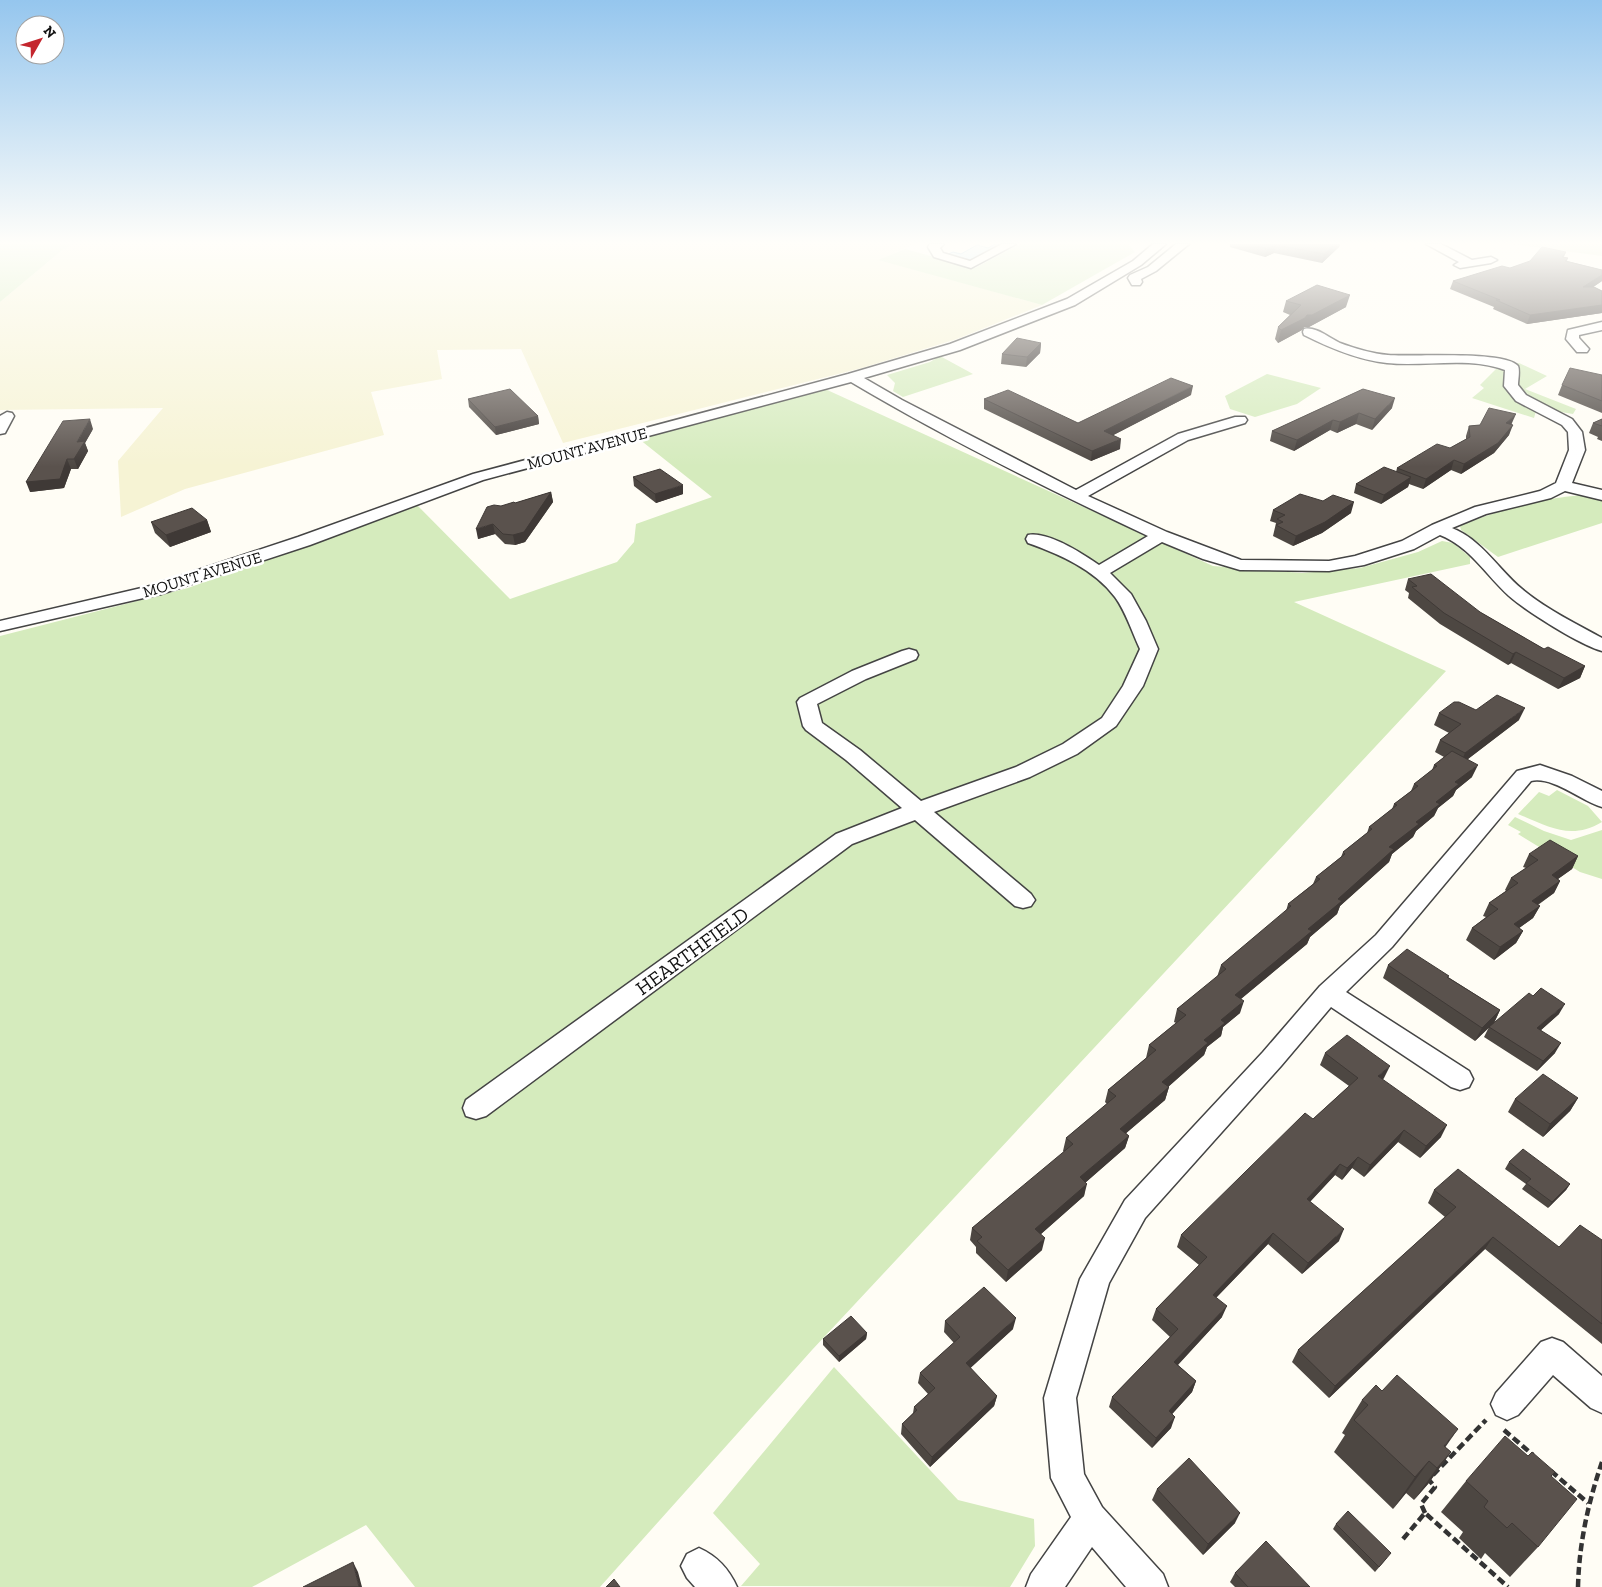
<svg xmlns="http://www.w3.org/2000/svg" width="1602" height="1587" viewBox="0 0 1602 1587" font-family="'Zilla Slab',serif">
	<style>
		.farmland { fill: #f6f3d4 }
		.green { fill: #d5ebbd }
		.cemetery { fill: #d9e3c4 }
		.water { fill: #b9e0f7; stroke: #3f96cf }
		.lines { fill: none; stroke-linecap: round; stroke-linejoin: round }
		.minor-casing { stroke: #444; stroke-width: 3 }
		.path { stroke: #333; stroke-width: 4.5; stroke-dasharray: 8 4; stroke-linecap: butt }
		.minor { fill: #fff; fill-rule: evenodd }
		.wall { fill: #4d4742 }
		.shaded-wall { fill: #3f3936 }
		.building { fill: #5a524d; stroke: #3f3936 }
		.labels { text-anchor: middle; stroke-width: 5; stroke-linejoin: round; paint-order: stroke }
		.far-street-label { font-size: 16px; fill: #111; stroke: #fff }
		.street-label { font-size: 20px; fill: #111; stroke: #fff }
	</style>
	<rect width="100%" height="100%" fill="#fffdf5"/>
	<path class="farmland" d="M73,244h842l-36,16 163,45 -85,34 -95,29 -299,75 -42,-94 -84,1 5,29 -71,13 13,43 -199,54 -64,28 -3,-56 45,-53 -163,2v-108l61,-51z"/>
	<g class="green">
		<path d="M0,244h73l-12,7 -61,51z"/>
		<path d="M1020,244h108l7,8 -93,53 -164,-45 27,-11 70,19z"/>
		<path d="M940,356l33,18 -70,23 -10,-6 2,-8 -8,-8 43,-13z"/>
		<path d="M1519,363l28,13 -22,13 51,20 -3,5 -24,-4 -13,1 -2,7 -62,-20 12,-10 -4,-3 19,-19z"/>
		<path d="M1267,374l54,14 -24,16 -42,13 -25,-8 -5,-13z"/>
		<path d="M825,389l388,177 89,7 58,-5 58,-16 24,-11 11,2 17,14v7l-176,38 152,69 -634,679 -212,237h-185l-49,-62 -114,62h-252v-951l188,-48 229,-83 93,94 107,-37 17,-20 2,-18 76,-27 -73,-58z"/>
		<path d="M1583,495l19,5v23l-104,34 -37,-27 -1,-4c38,-16 81,-28 123,-31z"/>
		<path d="M1557,790l31,16 14,16c-32,19 -54,4 -84,-8l21,-22 10,4z"/>
		<path d="M1515,817l29,14 27,9 31,-10v49l-22,-7 -62,-38 3,-2 -13,-7z"/>
		<path d="M834,1367l124,133 76,19 1,27 -25,41 -269,-1 19,-22 -47,-51z"/>
	</g>
	<path class="cemetery" d="M1513,244h89v12z"/>
	<path class="water" d="M995,244h9l-35,19 -25,-7 9,-4 8,2 16,-9 11,3z"/>
	<g class="lines">
		<defs>
			<g id="minor">
				<path d="M930,244h14l-4,4 3,5 27,8 32,-17h14l-45,24 -37,-11 -6,-10z"/>
				<path d="M1153,244h13l-25,21 -66,40 -115,45 -96,28 38,22 174,90 102,-56 57,-17h10l2,3 -2,3 -57,17 -100,56 79,36 74,28 88,1 26,-5 47,-15 30,-16 43,-18 65,-16 16,-8 13,-33 -1,-18 -6,-7 -46,-24 -12,-15 1,-16c-37,-14 -79,-3 -118,-7 -29,-3 -57,-15 -83,-28l-1,-3 1,-3c12,-3 25,9 36,14 13,5 34,11 48,12 23,2 118,-5 130,11 2,4 0,15 0,19l8,10 46,24 10,13 3,18 -13,33 30,7v10l-37,-9 -14,7 -65,16 -34,14c30,12 46,41 70,61 24,20 53,34 80,49v13c-22,-6 -76,-40 -93,-55 -23,-21 -40,-50 -69,-61l-26,14 -50,16 -35,6 -89,-1 -37,-11 -41,-17 -52,31 21,21 15,27 12,28 -15,37 -27,40 -39,28 -47,23 -96,35 97,82 4,6 -4,6 -8,2 -8,-2 -100,-86 -63,24 -366,272 -10,3 -10,-3 -3,-8 3,-8 370,-266 66,-26 -56,-48 -40,-30 -3,-4 -6,-24 3,-4 52,-27 50,-20 7,-2 7,2 2,4 -2,4 -50,20 -49,25 5,19 38,27 61,51 95,-34 47,-23 39,-26 21,-32 17,-37c-8,-17 -14,-37 -25,-52 -21,-28 -56,-43 -87,-54l-2,-4 2,-4c20,-4 55,19 71,30l49,-29c-100,-47 -201,-97 -297,-154l-368,98 -173,65 -149,49 -161,37v-10l150,-35 148,-49 175,-63 375,-100 102,-30 117,-45 66,-38z"/>
				<path d="M1176,244h13l-33,27 -15,8 1,3 -2,3h-8l-4,-7 2,-3 18,-8z"/>
				<path d="M1426,244h15l31,16 19,-3 6,3 -6,3 -31,5 -6,-3 5,-3z"/>
				<path d="M1602,322v8l-23,5v3l10,11 -2,3h-10l-11,-13 2,-9z"/>
				<path d="M7,412l5,1 2,3 -9,17 -5,1v-18z"/>
				<path d="M1540,765l32,11 30,15v16c-21,-6 -49,-31 -71,-26l-139,166 -46,45 123,79 4,8 -4,8 -9,3 -9,-3 -120,-80 -50,59 -136,152 -36,65 -33,115 8,76 18,33 61,67 5,13h-42l-34,-40 -27,40h-39l5,-13 40,-57 -20,-39 -7,-80 36,-119 45,-79 138,-148 57,-66 56,-51 141,-164z"/>
				<path d="M1552,1338l11,4 39,34v37l-11,-5 -38,-33 -35,40 -11,5 -11,-5 -5,-11 5,-11 45,-51z"/>
				<path d="M699,1548c18,8 30,21 38,39h-42l-8,-9 -6,-12 6,-12z"/>
			</g>
		</defs>
		<use href="#minor" class="minor-casing"/>
		<g class="path">
			<path d="M1504,1430l29,25"/>
			<path d="M1551,1471l37,32"/>
			<path d="M1433,1475l53,-55"/>
			<path d="M1425,1513l-4,-9 14,-17 -6,-7"/>
			<path d="M1403,1539l22,-26 83,74"/>
			<path d="M1578,1587c1,-43 10,-84 24,-125"/>
		</g>
		<use href="#minor" class="minor"/>
	</g>
	<g class="wall">
		<path d="M1230,244h110l-1,3 -17,16 -48,-10 -9,4 -35,-10z"/>
		<path d="M1566,252l-2,5 4,1 -1,3 35,9v11l-9,6 9,4v22l-75,11 -34,-15 1,-2 -44,-18 3,-8 57,-13z"/>
		<path d="M1286,301l60,6 -37,20h-5l-2,3 -24,13 -3,-4 3,-12 12,-12 -7,-3z"/>
		<path d="M1041,343l-1,10 -14,14 -25,-3 1,-10z"/>
		<path d="M1602,375v38l-44,-18 4,-10z"/>
		<path d="M1363,389l29,19 -20,22 -16,-6 -19,9 -7,-3 -36,21 -24,-10 2,-10z"/>
		<path d="M1191,395l-78,40 7,14 -29,12 -107,-52v-10l94,24z"/>
		<path d="M468,399l70,17 1,8 -43,11 -27,-28z"/>
		<path d="M1602,419v22l-5,-2 1,-2 -9,-4 4,-10z"/>
		<path d="M1512,423l-1,2 -2,10 -15,18 -33,21 -10,-4 -28,19 -14,-5 -1,3 -27,17 -27,-11 2,-9 40,-12 1,-4 53,-20 16,-9v-3l3,-10z"/>
		<path d="M93,429l-8,14 3,8 -10,18h-7l-7,19 -34,4z"/>
		<path d="M633,477l50,17 -27,9 -22,-17z"/>
		<path d="M551,492l2,10 -28,40 -10,3 -10,-1 -10,-10 -17,5 23,-33 14,-3z"/>
		<path d="M1273,510l78,3 -29,20 -29,13 -20,-10 3,-13 -6,-2z"/>
		<path d="M207,520l4,12 -41,15 -15,-14 -4,-11z"/>
		<path d="M1408,579l72,33 64,37 41,17 -5,12 -22,11 -47,-26 -3,2 -68,-41 -32,-26 1,-5 -4,-3z"/>
		<path d="M1476,710l43,10 -51,39 4,18 -16,13 -3,6 -15,12 -4,8 -18,15 -3,6 -21,17 -3,8 -49,44 -3,8 -27,23 -3,7 -66,55 -1,14 -17,14 -2,9 -14,11 -3,8 -36,32h1l-4,13 -39,33 3,3 -4,12 -39,34 -2,14 -43,38 1,16 -36,32 -30,-29v-6l-6,-7 2,-12 92,-76 -1,-1 3,-13 41,-34 -2,-2 3,-12 38,-32 3,-13 27,-22 -2,-1 3,-13 40,-32 4,-12 65,-54 2,-7 25,-20 3,-7 25,-20 2,-5 24,-19 2,-6 23,-18 2,-5 17,-13 3,-7 18,-14 2,-5 10,-8 -9,-5 5,-12 9,-7 -15,-8 5,-12z"/>
		<path d="M1529,854l49,2 -6,13 -14,10 2,2 -6,12 -16,12 2,1 -7,12 -14,10 4,3 -7,12 -22,17 -28,-20 6,-12 14,-11 -3,-1 6,-13 17,-12 -1,-1 6,-12 15,-10 -3,-1z"/>
		<path d="M1388,965l60,12 52,33 -6,13 65,-9 -18,16 14,23 -18,18 -53,-34 5,-10 -14,14 -92,-63z"/>
		<path d="M1325,1053l59,25 -2,2 59,57 -21,21 -22,-16 -34,35 -12,-9 -10,12 -7,-5 -25,27 29,39 -37,33 -34,-30 -52,54 6,19 -44,48 18,16 -4,11 -20,22 -1,14 -19,20 -43,-41 3,-10 58,-60 -18,-17 4,-11 43,-44 -22,-18 4,-12 132,-116 36,-33 -29,-21z"/>
		<path d="M1578,1098l-8,13 -27,26 -35,-25 7,-13z"/>
		<path d="M1509,1162l61,22 -4,6 -18,18 -26,-19 4,-5 -21,-15z"/>
		<path d="M1434,1190l125,57 43,-7v104l-117,-95 -156,149 -37,-36 6,-12 147,-133 -17,-14z"/>
		<path d="M945,1321l68,8 -43,39 27,28 -3,10 -64,61 -29,-33 1,-10 11,-11 1,-6 14,-13 -10,-11 2,-10 34,-30 -10,-11z"/>
		<path d="M867,1333l-1,6 -27,23 -16,-17v-6z"/>
		<path d="M1362,1400l83,47 6,5 -23,32 -14,16 -8,-7 -13,16 -59,-57 11,-17 -3,-2z"/>
		<path d="M1551,1476l-13,71 -28,30 -25,-24 -4,6 -22,-21 4,-6 -22,-20 25,-31z"/>
		<path d="M1157,1489l78,34 -32,32 -51,-55z"/>
		<path d="M1336,1524l51,34 -12,14 -42,-43z"/>
		<path d="M1235,1573l75,14h-75l-5,-5z"/>
	</g>
	<g class="shaded-wall">
		<path d="M1334,244h6l-1,3 -17,16 2,-9z"/>
		<path d="M1276,245l-2,8 -9,4 2,-8z"/>
		<path d="M1602,275v6l-22,15 3,-9z"/>
		<path d="M1350,295l-4,12 -37,20h-5l-2,3 -24,13 3,-13 26,-15z"/>
		<path d="M1602,305v8l-75,11 3,-9z"/>
		<path d="M1041,343l-1,10 -14,14 1,-10z"/>
		<path d="M1193,386l-2,9 -89,46 2,-10z"/>
		<path d="M1395,398l-3,10 -20,22 3,-11z"/>
		<path d="M1359,413l-3,11 -19,9 3,-11z"/>
		<path d="M1516,414l-4,9 -9,10 3,-10z"/>
		<path d="M538,416l1,8 -43,11 -1,-8z"/>
		<path d="M90,419l3,10 -8,14 3,8 -10,18 -4,-10 3,-17z"/>
		<path d="M1333,420l-3,10 -36,21 3,-11z"/>
		<path d="M1513,425l-4,10 -15,18 -33,21 3,-10z"/>
		<path d="M1121,439l-1,10 -29,12 1,-10z"/>
		<path d="M67,459l4,10 -7,19 -34,4 -4,-10z"/>
		<path d="M1454,460l-3,10 -28,19 3,-10z"/>
		<path d="M1411,477l-3,10 -27,17 3,-9z"/>
		<path d="M683,485v9l-27,9 -1,-9z"/>
		<path d="M551,492l2,10 -28,40 -10,3 -2,-10z"/>
		<path d="M1354,502l-3,11 -29,20 -29,13 3,-10z"/>
		<path d="M207,520l4,12 -41,15 -4,-12z"/>
		<path d="M493,524l2,10 -17,5 -2,-10z"/>
		<path d="M1516,652l-5,11 -3,2 5,-11z"/>
		<path d="M1585,666l-5,12 -22,11 6,-11z"/>
		<path d="M1525,708l-6,12 -59,45 5,-12z"/>
		<path d="M1478,765l-6,12 -16,13 -3,6 -15,12 -4,8 -18,15 -3,6 -21,17 -3,8 -49,44 -3,8 -27,23 -3,7 -76,63 4,-12 73,-66 81,-82 27,-25 39,-40z"/>
		<path d="M1578,856l-6,13 -27,19 7,-13z"/>
		<path d="M1560,881l-6,12 -29,20 7,-12z"/>
		<path d="M1540,906l-7,12 -26,19 7,-13z"/>
		<path d="M1523,931l-7,12 -22,17 6,-13z"/>
		<path d="M1244,1001l-4,12 -17,14 -2,9 -14,11 -3,8 -45,40 3,-13 42,-42 17,-20z"/>
		<path d="M1565,1004l-6,10 -27,24 5,-10z"/>
		<path d="M1500,1010l-6,13 -19,18 7,-13z"/>
		<path d="M1561,1043l-6,10 -18,18 6,-10z"/>
		<path d="M1390,1066l-6,12 -12,10 6,-12z"/>
		<path d="M1169,1087l-4,13 -48,41 3,-12z"/>
		<path d="M1578,1098l-8,13 -27,26 7,-13z"/>
		<path d="M1447,1125l-6,12 -21,21 6,-12z"/>
		<path d="M1404,1130l-6,12 -34,35 6,-12z"/>
		<path d="M1129,1136l-4,12 -48,42 3,-13z"/>
		<path d="M1358,1157l-6,11 -10,12 5,-12z"/>
		<path d="M1340,1164l-5,11 -33,35 5,-11z"/>
		<path d="M1087,1184l-3,12 -51,45 2,-12z"/>
		<path d="M1570,1184l-4,6 -18,18 4,-6z"/>
		<path d="M1344,1229l-5,12 -37,33 6,-11z"/>
		<path d="M1273,1233l-5,11 -60,62 5,-11z"/>
		<path d="M1493,1237l-8,12 -156,149 6,-12z"/>
		<path d="M1045,1238l-3,12 -36,32 2,-12z"/>
		<path d="M1227,1306l-5,11 -52,56 4,-11z"/>
		<path d="M1016,1318l-3,11 -49,45 2,-11z"/>
		<path d="M867,1333l-1,6 -27,23v-6z"/>
		<path d="M1196,1381l-4,11 -27,30 4,-11z"/>
		<path d="M997,1396l-3,10 -64,61 2,-10z"/>
		<path d="M1175,1417l-4,11 -19,20 4,-10z"/>
		<path d="M1458,1429l-23,33 9,-16z"/>
		<path d="M1451,1452l-23,32 -14,16 23,-32z"/>
		<path d="M1429,1461l-23,32 -13,16 22,-32z"/>
		<path d="M1240,1513l-5,10 -32,32 5,-11z"/>
		<path d="M353,1562l5,10 4,15h-3z"/>
	</g>
	<g class="building">
		<path d="M1252,244h83l-11,10 -48,-9 -9,4z"/>
		<path d="M1542,247l24,5 -4,5 6,1 -3,3 37,9v5l-19,12h11l8,4v14l-72,10 -34,-15h4l-47,-19 49,-15 8,2 20,-7z"/>
		<path d="M1317,285l33,10 -38,20h-5l-2,3 -24,12 -3,-3 23,-22 -15,-4z"/>
		<path d="M1017,338l24,5 -14,14 -25,-3z"/>
		<path d="M1570,368l32,7v26l-40,-16z"/>
		<path d="M1171,378l22,8 -89,45 17,8 -29,12 -108,-52 24,-9 70,33z"/>
		<path d="M510,389l28,27 -43,11 -27,-28z"/>
		<path d="M1363,389l32,9 -20,21 -16,-6 -19,9 -7,-2 -36,20 -25,-9z"/>
		<path d="M1489,408l27,6 -10,9 7,2 -15,18 -34,21 -10,-4 -28,19 -29,-11 40,-24 13,4 20,-11 -1,-11 11,-1z"/>
		<path d="M90,419l-13,23 8,-1 -11,18h-7l-7,20 -34,3 37,-61z"/>
		<path d="M1602,419v7l-9,-3z"/>
		<path d="M1384,467l27,10 -27,18 -28,-11z"/>
		<path d="M660,469l23,16 -28,9 -22,-17z"/>
		<path d="M551,492l-27,40 -11,3 -10,-1 -10,-10 -17,5 11,-22 7,-2 7,1 13,-4 1,1z"/>
		<path d="M1300,494l23,7 10,-6 21,7 -29,20 -29,14 -20,-11 7,-3 -6,-3 8,-4 -12,-5z"/>
		<path d="M192,508l15,12 -41,15 -15,-13z"/>
		<path d="M1431,574l49,38 64,37 4,-2 37,19 -21,12 -48,-26 -3,2 -69,-41 -32,-26 5,-1 -9,-7z"/>
		<path d="M1497,695l28,13 -60,45 -25,-13 21,-16 -22,-11 15,-11h5l17,8z"/>
		<path d="M1452,751l26,14 -23,17 4,2 -23,18 4,2 -24,18 3,2 -30,23 5,2 -56,50 4,2 -34,28 4,2 -77,64 9,6 -23,19 4,3 -21,17 4,3 -46,39 7,5 -49,42 9,7 -49,41 7,7 -52,45 10,9 -37,32 -31,-29 5,-4 -10,-9 101,-84 -7,-6 50,-42 -8,-6 48,-40 -7,-5 37,-30 -9,-6 49,-40 -5,-4 70,-59 -3,-2 32,-25 -4,-2 29,-23 -2,-2 29,-23 -3,-2 28,-22 -3,-1 24,-18 -4,-2 23,-18 -3,-1z"/>
		<path d="M1550,840l28,16 -26,19 8,6 -28,20 8,5 -26,18 9,7 -23,16 -28,-19 26,-19 -9,-6 29,-20 -7,-5 27,-18 -9,-6z"/>
		<path d="M1407,949l42,27 -2,1 53,33 -18,18 -94,-63z"/>
		<path d="M1541,988l24,16 -28,24 24,15 -18,18 -54,-34 40,-34 4,3z"/>
		<path d="M1347,1035l43,31 -12,10 69,49 -21,21 -22,-16 -34,35 -12,-8 -11,11 -7,-4 -33,35 37,30 -36,34 -35,-30 -60,62 14,11 -53,56 22,19 -27,30 6,6 -19,21 -44,-41 66,-68 -22,-20 51,-52 -26,-22 124,-122 8,6 45,-41 -33,-25z"/>
		<path d="M1543,1074l35,24 -28,26 -35,-25z"/>
		<path d="M1523,1149l47,35 -18,18 -26,-19 5,-4 -22,-17z"/>
		<path d="M1458,1169l101,78 21,-22 22,15v84l-109,-87 -158,149 -37,-36 158,-143 -22,-17z"/>
		<path d="M984,1287l32,31 -50,45 31,33 -65,61 -30,-33 15,-14 -3,-3 21,-19 -15,-15 40,-36 -15,-16z"/>
		<path d="M851,1316l16,17 -28,23 -16,-17z"/>
		<path d="M1397,1375l61,54 -14,17 7,6 -14,16 -8,-7 -14,16 -61,-57 14,-15 -6,-5 14,-15 6,6z"/>
		<path d="M1505,1436l23,20 4,-4 23,20 -4,4 26,23 -39,48 -26,-24 -5,5 -23,-21 4,-6 -22,-20z"/>
		<path d="M1189,1458l51,55 -32,31 -51,-55z"/>
		<path d="M1348,1511l43,42 -12,14 -43,-43z"/>
		<path d="M1266,1541l44,46h-62l-13,-14z"/>
		<path d="M353,1562l6,25h-56z"/>
		<path d="M614,1579l6,8h-14z"/>
	</g>
	<linearGradient id="sky" x2="0" y2="1"><stop stop-color="#95c6ee"/><stop offset="0.52" stop-color="#fffefa"/><stop offset="1" stop-color="#fffefa" stop-opacity="0"/></linearGradient>
	<rect width="1602" height="467" fill="url(#sky)"/>
	<g class="labels">
		<g class="far-street-label">
			<text transform="translate(587 448) rotate(-15)" y="6">MOUNT AVENUE</text>
			<text transform="translate(202 574) rotate(-17)" y="6">MOUNT AVENUE</text>
		</g>
		<g class="street-label">
			<text transform="translate(692 951) rotate(-36)" y="7">HEARTHFIELD</text>
		</g>
	</g>
	<g transform="translate(40 40) rotate(51)"><circle r="24" fill="#ffffff" stroke="#a0a0a0"/>
	<path d="M0-4L9 19L0 12L-9 19Z" fill="#c4262e"/>
	<text y="-8" font-size="14" font-weight="bold" text-anchor="middle" fill="#111111">N</text>
	</g>
</svg>
